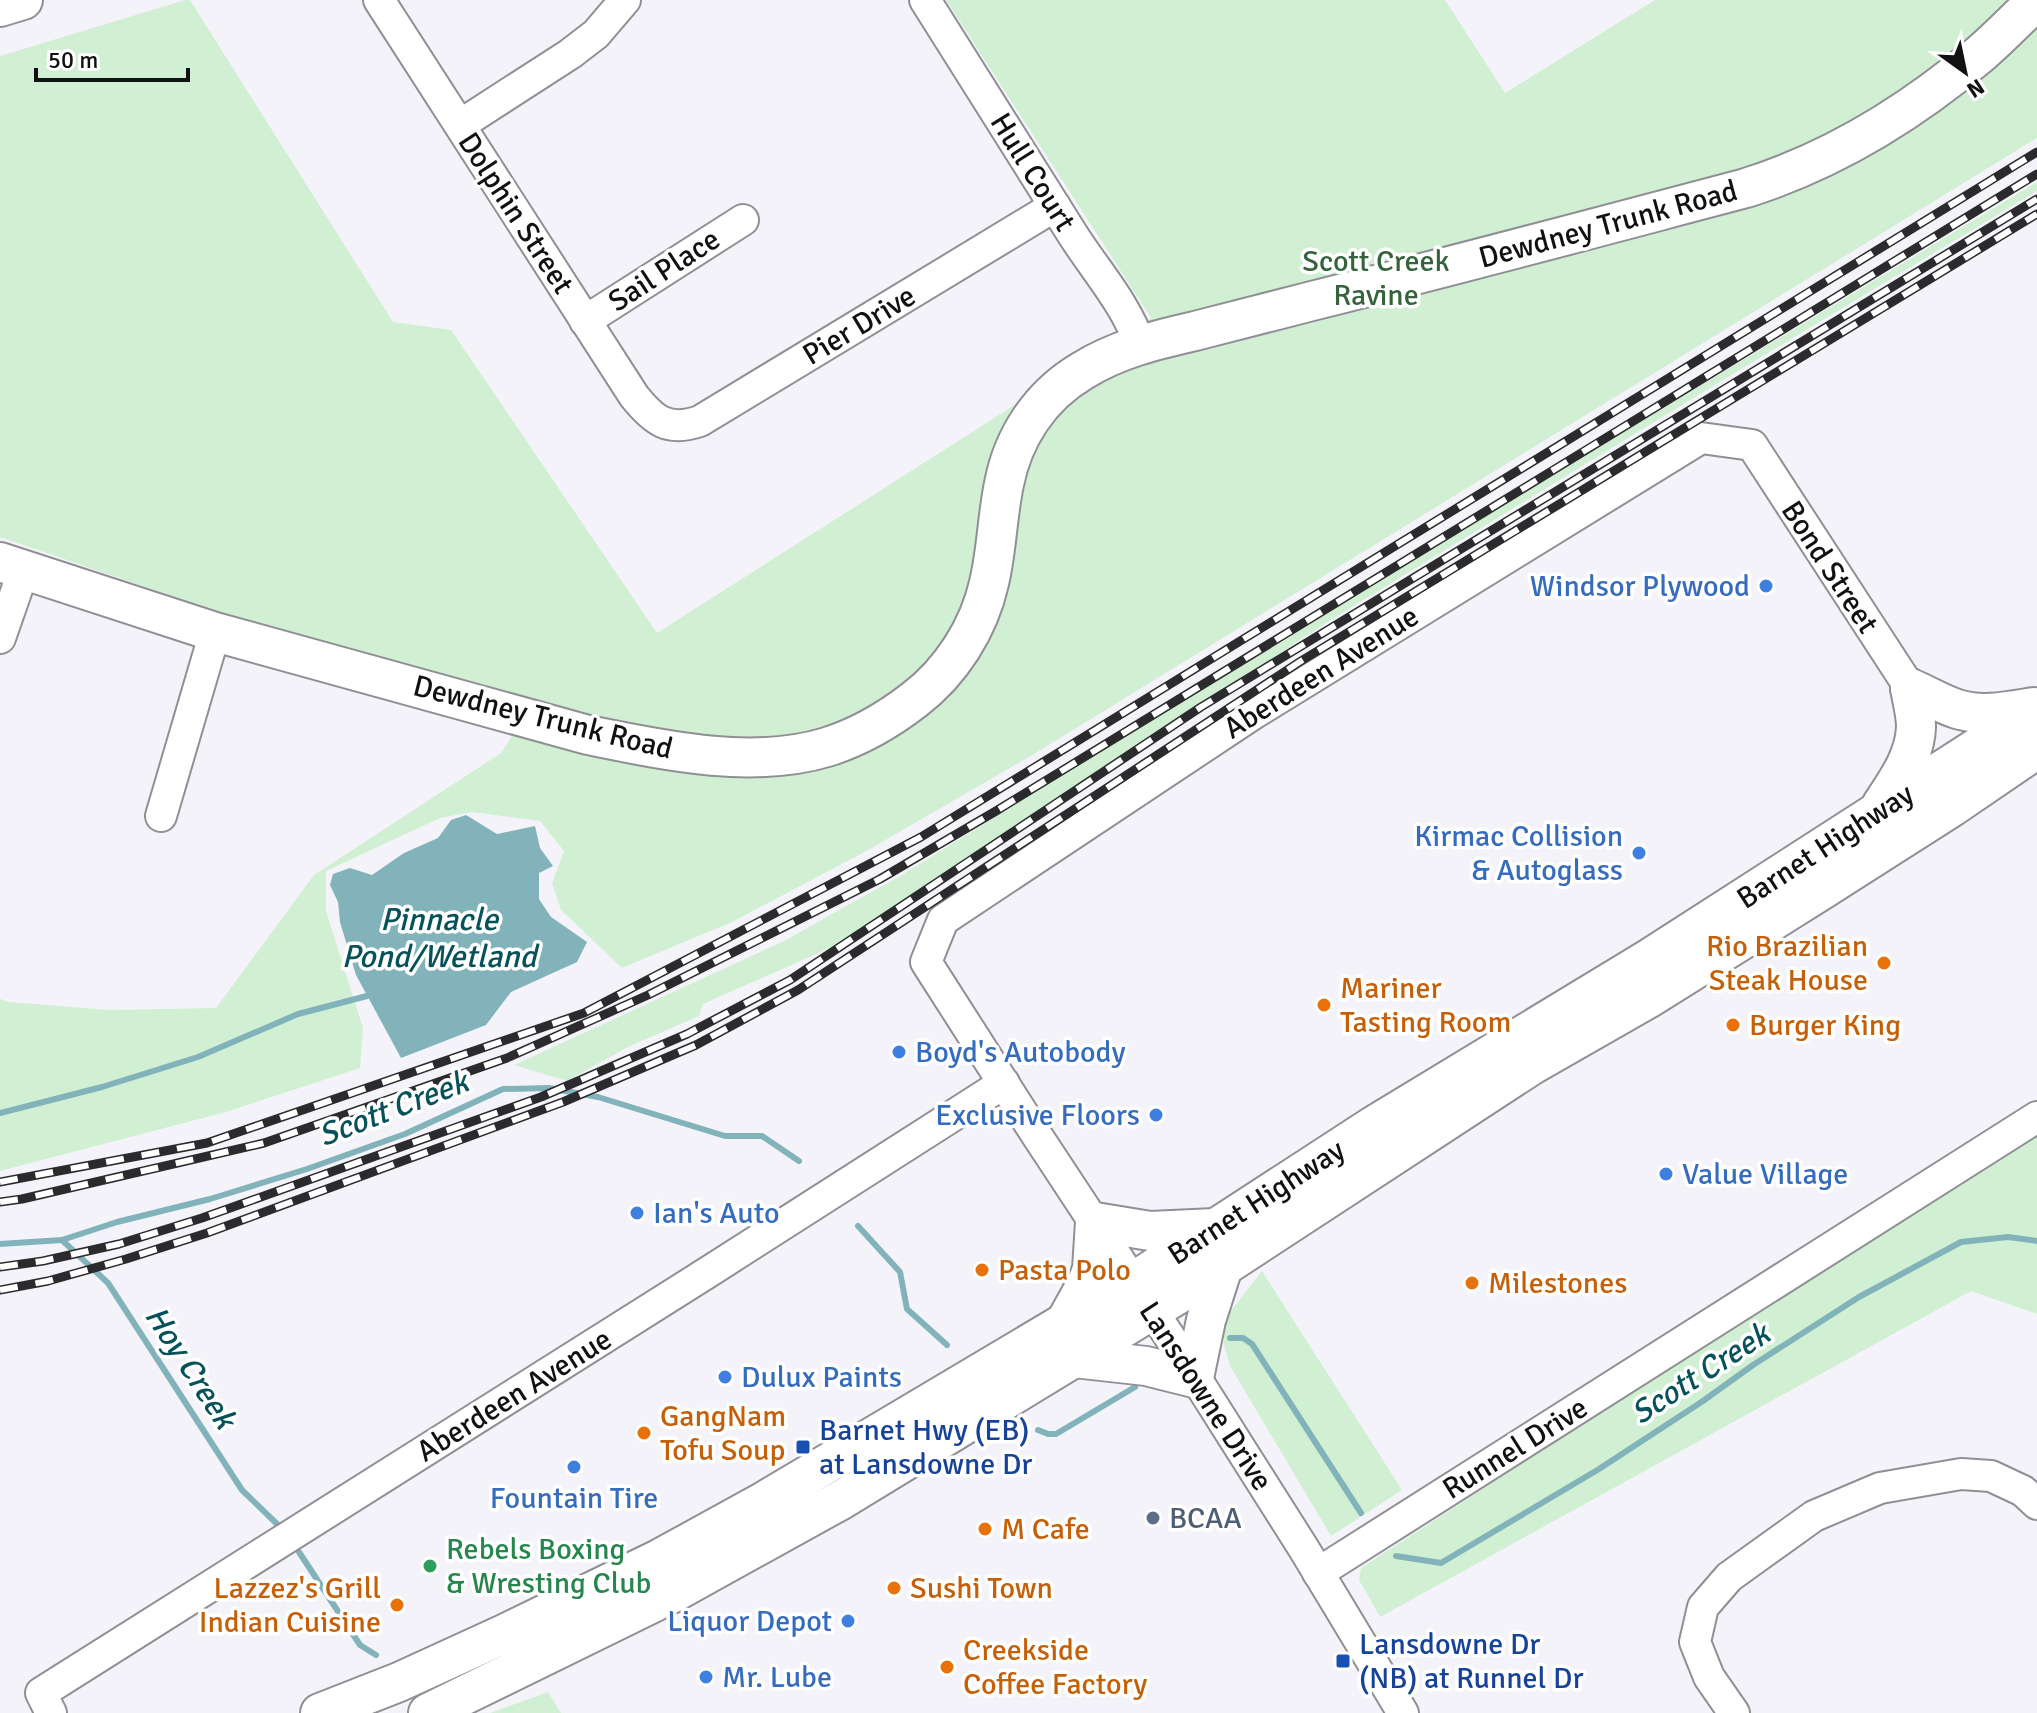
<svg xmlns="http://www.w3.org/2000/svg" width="2037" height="1713" viewBox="0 0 2037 1713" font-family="Signika,sans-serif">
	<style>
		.green { fill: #d1f0d3 }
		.water { fill: #82b3ba }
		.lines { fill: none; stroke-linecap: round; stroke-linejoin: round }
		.stream { stroke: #82b3ba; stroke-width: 6 }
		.minor-casing { stroke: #918f96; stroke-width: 34 }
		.major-casing { stroke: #918f96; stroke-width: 42 }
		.minor { stroke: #fff; stroke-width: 30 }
		.major { stroke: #fff; stroke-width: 38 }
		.rail-casing { stroke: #2b2a2d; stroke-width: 9 }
		.rail { stroke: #fff; stroke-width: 6; stroke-dasharray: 18; stroke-linecap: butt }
		.shop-dot { fill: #3f7fe0; stroke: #fff; stroke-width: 3 }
		.food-dot { fill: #e8710a; stroke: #fff; stroke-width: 3 }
		.transit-dot { fill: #1a4fb4; stroke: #fff; stroke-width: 3 }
		.service-dot { fill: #5c6f8a; stroke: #fff; stroke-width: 3 }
		.leisure-dot { fill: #2e9e5b; stroke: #fff; stroke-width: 3 }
		.labels { text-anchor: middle; stroke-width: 7; stroke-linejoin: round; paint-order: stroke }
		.street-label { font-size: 30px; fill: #111012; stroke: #fff }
		.park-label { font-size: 30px; fill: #35633b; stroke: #fff }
		.shop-label { font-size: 30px; fill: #366cbe; stroke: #fff; text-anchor: start }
		.food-label { font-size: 30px; fill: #c56008; stroke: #fff; text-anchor: start }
		.transit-label { font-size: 30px; fill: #164399; stroke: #fff; text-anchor: start }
		.service-label { font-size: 30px; fill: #4e5e75; stroke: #fff; text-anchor: start }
		.leisure-label { font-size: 30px; fill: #27864d; stroke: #fff; text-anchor: start }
		.water-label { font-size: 32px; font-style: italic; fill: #06515a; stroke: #fff }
	</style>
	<rect width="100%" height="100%" fill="#f5f3fa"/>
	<g class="green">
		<path d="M185,0h5l203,322 58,8 206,303 494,-315 -205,-318h499l60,93 150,-93h382v138l-1003,616 -164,95 -138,73 -110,46 -61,-58 -9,-27 12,-32 -24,-30 -68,-9 -32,6 -114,53v40l37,117 -3,40 -134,44 -226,59v-172l9,3 100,8 107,-2 98,-133 187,-122 23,-36 -524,-180v-481z"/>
		<path d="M2037,182v9l-314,189 -397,243 -494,324 -129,57 -4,12 -69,30 -63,35 -53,-16 270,-124 116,-65 474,-293z"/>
		<path d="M2037,1130v184l-66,-23 -591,326 -21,-37 2,-12z"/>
		<path d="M1262,1271l140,219 -71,46 -101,-170 -6,-21v-25z"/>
		<path d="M548,1692l13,21h-71z"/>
	</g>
	<path class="water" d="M466,815l31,19 38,-8 5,22 13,18 -14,7v26l12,18 36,25 -10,20 -66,30 -25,33 -85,33 -45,-83 -16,-53 -2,-20 -8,-17 3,-11 17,-6 22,7 32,-22 34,-15 13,-18z"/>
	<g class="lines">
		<g class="stream">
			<path d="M0,1113l102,-26 96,-30 100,-43 69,-18"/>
			<path d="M858,1226l42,46 7,37 40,36"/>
			<path d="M62,1240l46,43 134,207 35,34"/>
			<path d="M0,1244l62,-4 55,-18 93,-23 97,-30 98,-35 98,-45 46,-1 49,9 127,39h37l37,25"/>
			<path d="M1230,1338h13l9,6 109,169"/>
			<path d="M1038,1430l10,4h8l79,-47"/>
			<path d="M299,1552l61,93 16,10"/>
			<path d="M1396,1556l45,7 158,-94 104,-68 50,-36 106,-68 102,-55 47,-5 29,4"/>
		</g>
		<defs>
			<g id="minor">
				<path d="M379,0l255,396c20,25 34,36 66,25l355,-215"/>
				<path d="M925,0c49,78 98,156 148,235 23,36 53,69 67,110"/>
				<path d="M460,125l110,-71 26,-20 29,-34"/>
				<path d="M585,321l158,-101"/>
				<path d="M0,638l24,-69"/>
				<path d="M161,816l54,-184"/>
				<path d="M1318,1573l719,-456"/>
				<path d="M51,1713l-10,-20 672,-424 291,-186"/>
				<path d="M1403,1713l-99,-164 -131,-207 -137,-208 -110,-172 17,-42 310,-206 448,-276 51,7 158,243"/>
				<path d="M1734,1713l-25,-36 -14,-35 8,-35 26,-30 85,-61 66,-28 81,-14 30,2 32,15 14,13"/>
			</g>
			<g id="major">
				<path d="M0,7l23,-7"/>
				<path d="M0,562l215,70 373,103c74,15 164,35 239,12 32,-10 61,-27 87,-47 37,-28 65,-72 75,-117 8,-33 8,-66 15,-99 9,-47 36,-88 78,-113 35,-22 74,-31 113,-40 39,-10 78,-20 117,-30 145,-36 290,-75 434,-113 86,-27 164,-75 233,-133 20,-17 39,-37 58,-55"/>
				<path d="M1910,688c15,6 31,16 47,21 25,8 52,2 77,-2"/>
				<path d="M1882,804c16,-24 33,-48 34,-77 0,-13 -4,-27 -6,-39"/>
				<path d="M1066,1321l21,-38 5,-14 3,-47 55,9 65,-3"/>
				<path d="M1074,1358l72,8 48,12 12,-58 17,-53"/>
				<path d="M320,1713l79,-31 105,-48 155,-75 102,-56 372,-221 240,-156 277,-168 387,-249"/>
				<path d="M428,1713l243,-119 170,-94 382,-233 309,-202 119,-68 171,-107 130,-83 85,-58"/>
			</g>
		</defs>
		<use href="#minor" class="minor-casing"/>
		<use href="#major" class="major-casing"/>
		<use href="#minor" class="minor"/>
		<use href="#major" class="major"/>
		<defs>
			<g id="rail">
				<path d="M0,1182l207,-39 377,-130 337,-176 1116,-685"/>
				<path d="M0,1202l22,-3 242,-56 243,-85 141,-63 232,-116 116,-68 1041,-637"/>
				<path d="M0,1267l43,-6 76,-17 83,-26 339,-121 146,-63 103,-54 411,-273 836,-508"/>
				<path d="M0,1290l48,-9 78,-22 81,-26 356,-131 133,-57 102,-55 503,-329 736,-447"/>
			</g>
		</defs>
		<use href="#rail" class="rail-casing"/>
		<use href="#rail" class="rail"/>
	</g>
	<g class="shop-dot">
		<circle cx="1766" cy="586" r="8"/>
		<circle cx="1639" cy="853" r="8"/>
		<circle cx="899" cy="1052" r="8"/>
		<circle cx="1156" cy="1115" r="8"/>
		<circle cx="1666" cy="1174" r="8"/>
		<circle cx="637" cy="1213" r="8"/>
		<circle cx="725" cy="1377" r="8"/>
		<circle cx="574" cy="1467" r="8"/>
		<circle cx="848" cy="1621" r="8"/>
		<circle cx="706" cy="1677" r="8"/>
	</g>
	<g class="food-dot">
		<circle cx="1884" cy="963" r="8"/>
		<circle cx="1324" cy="1005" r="8"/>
		<circle cx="1733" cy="1025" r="8"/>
		<circle cx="982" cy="1270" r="8"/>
		<circle cx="1472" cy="1283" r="8"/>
		<circle cx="644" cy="1433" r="8"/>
		<circle cx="985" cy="1529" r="8"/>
		<circle cx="894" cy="1588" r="8"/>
		<circle cx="397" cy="1605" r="8"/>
		<circle cx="947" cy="1667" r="8"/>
	</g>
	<g class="transit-dot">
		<rect x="795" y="1439" width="16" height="16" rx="4"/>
		<rect x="1335" y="1653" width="16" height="16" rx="4"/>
	</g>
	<circle class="service-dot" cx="1153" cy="1518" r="8"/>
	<circle class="leisure-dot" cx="430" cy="1566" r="8"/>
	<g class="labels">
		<g class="street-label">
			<text transform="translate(1033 172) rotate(58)" y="10">Hull Court</text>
			<text transform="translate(516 213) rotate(57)" y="10">Dolphin Street</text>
			<text transform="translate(1608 224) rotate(-15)" y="10">Dewdney Trunk Road</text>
			<text transform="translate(664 270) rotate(-33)" y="10">Sail Place</text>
			<text transform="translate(859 325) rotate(-31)" y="10">Pier Drive</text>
			<text transform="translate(1830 567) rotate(57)" y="10">Bond Street</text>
			<text transform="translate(1321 672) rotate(-32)" y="10">Aberdeen Avenue</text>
			<text transform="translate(543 717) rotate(14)" y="10">Dewdney Trunk Road</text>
			<text transform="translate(1825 846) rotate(-33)" y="10">Barnet Highway</text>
			<text transform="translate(1256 1202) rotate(-33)" y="10">Barnet Highway</text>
			<text transform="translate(514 1395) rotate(-32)" y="10">Aberdeen Avenue</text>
			<text transform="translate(1206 1396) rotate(57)" y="10">Lansdowne Drive</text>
			<text transform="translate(1515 1448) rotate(-32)" y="10">Runnel Drive</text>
		</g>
		<g class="park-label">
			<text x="1376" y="271">Scott Creek<tspan x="1376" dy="34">Ravine</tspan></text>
		</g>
		<g class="shop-label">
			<text x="1750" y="596" text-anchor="end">Windsor Plywood</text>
			<text x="1623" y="846" text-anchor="end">Kirmac Collision<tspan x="1623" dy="34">&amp; Autoglass</tspan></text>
			<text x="915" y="1062">Boyd's Autobody</text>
			<text x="1140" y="1125" text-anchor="end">Exclusive Floors</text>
			<text x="1682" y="1184">Value Village</text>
			<text x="653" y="1223">Ian's Auto</text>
			<text x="741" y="1387">Dulux Paints</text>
			<text x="574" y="1508" text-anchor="middle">Fountain Tire</text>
			<text x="832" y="1631" text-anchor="end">Liquor Depot</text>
			<text x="722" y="1687">Mr. Lube</text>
		</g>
		<g class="food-label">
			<text x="1868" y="956" text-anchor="end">Rio Brazilian<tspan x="1868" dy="34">Steak House</tspan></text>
			<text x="1340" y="998">Mariner<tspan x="1340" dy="34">Tasting Room</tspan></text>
			<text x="1749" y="1035">Burger King</text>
			<text x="998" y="1280">Pasta Polo</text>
			<text x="1488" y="1293">Milestones</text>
			<text x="660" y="1426">GangNam<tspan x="660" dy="34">Tofu Soup</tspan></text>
			<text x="1001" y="1539">M Cafe</text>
			<text x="381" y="1598" text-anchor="end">Lazzez's Grill<tspan x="381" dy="34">Indian Cuisine</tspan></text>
			<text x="910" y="1598">Sushi Town</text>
			<text x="963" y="1660">Creekside<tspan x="963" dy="34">Coffee Factory</tspan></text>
		</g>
		<g class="transit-label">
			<text x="819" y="1440">Barnet Hwy (EB)<tspan x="819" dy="34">at Lansdowne Dr</tspan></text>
			<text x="1359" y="1654">Lansdowne Dr<tspan x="1359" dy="34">(NB) at Runnel Dr</tspan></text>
		</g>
		<g class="service-label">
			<text x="1169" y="1528">BCAA</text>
		</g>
		<g class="leisure-label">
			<text x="446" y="1559">Rebels Boxing<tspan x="446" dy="34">&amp; Wresting Club</tspan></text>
		</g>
		<g class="water-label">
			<text x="439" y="930">Pinnacle<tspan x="439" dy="37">Pond/Wetland</tspan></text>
			<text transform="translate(393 1108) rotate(-21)" y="11">Scott Creek</text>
			<text transform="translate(191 1367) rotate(57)" y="11">Hoy Creek</text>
			<text transform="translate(1700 1373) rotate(-33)" y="11">Scott Creek</text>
		</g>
	</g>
	<g transform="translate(1965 72) rotate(147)" stroke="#ffffff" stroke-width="6" paint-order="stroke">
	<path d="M0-6L14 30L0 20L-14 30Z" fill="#111012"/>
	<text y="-12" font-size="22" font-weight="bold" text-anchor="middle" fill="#111012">N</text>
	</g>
	<path d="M36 68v12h152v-12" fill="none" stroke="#111012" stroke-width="4"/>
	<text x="48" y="68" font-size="24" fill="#111012" stroke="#ffffff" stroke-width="6" paint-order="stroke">50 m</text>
</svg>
